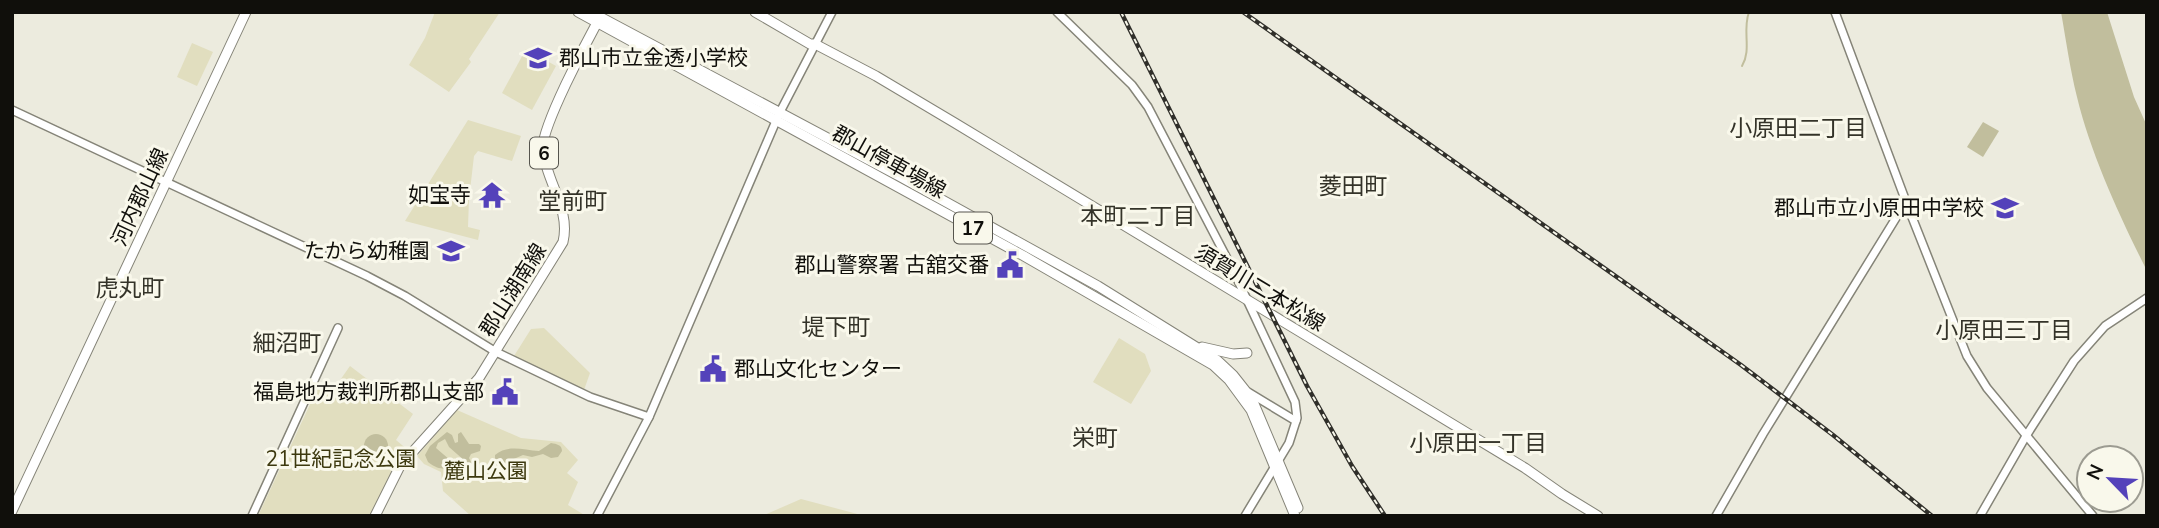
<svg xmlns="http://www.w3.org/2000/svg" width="2159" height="528" viewBox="0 0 2159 528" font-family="'Nunito Sans','Noto Sans JP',sans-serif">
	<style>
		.green { fill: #e1debf }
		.water { fill: #c1be9d; fill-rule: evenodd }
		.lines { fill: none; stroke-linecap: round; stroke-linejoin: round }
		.stream { stroke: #c1be9d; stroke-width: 2 }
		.minor-casing { stroke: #858478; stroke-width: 10 }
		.major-casing { stroke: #858478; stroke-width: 11 }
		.minor { stroke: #fff; stroke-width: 7 }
		.major { stroke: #fff; stroke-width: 9 }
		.rail-casing { stroke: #302f2a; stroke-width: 4.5 }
		.rail { stroke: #f9f8eb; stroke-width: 2; stroke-dasharray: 5; stroke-linecap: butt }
		.labels { text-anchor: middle; stroke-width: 6; stroke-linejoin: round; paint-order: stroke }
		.shield { fill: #f9f8eb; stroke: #56554e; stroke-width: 2 }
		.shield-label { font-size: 19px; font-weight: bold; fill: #100f0b }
		.poi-label { font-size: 21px; fill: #100f0b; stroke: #f9f8eb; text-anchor: end }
		.street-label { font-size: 21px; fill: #100f0b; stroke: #f9f8eb }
		.park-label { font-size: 21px; fill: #3d390f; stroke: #f9f8eb }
		.neighbourhood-label { font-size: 23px; fill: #343329; stroke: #f9f8eb }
	</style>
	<rect width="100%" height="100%" fill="#ecebde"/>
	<g class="green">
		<path d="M435,12h65l-31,47 2,3 -22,30 -40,-27 16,-27z"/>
		<path d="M192,43l21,9 -16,34 -20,-9z"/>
		<path d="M526,49l30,17 -24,44 -30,-17z"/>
		<path d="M468,120l53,16 -9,25 -34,-10 -4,5 -5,43 -1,28 12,3 -2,10 -73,-19z"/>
		<path d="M544,328l46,45 -6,17 -70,-34 17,-27z"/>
		<path d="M1119,338l26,16 6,17 -20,33 -38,-22z"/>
		<path d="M350,366l63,48 -17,26 13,11 -38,65h-15l-5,-2 -2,2h-91l61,-131 12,8z"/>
		<path d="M457,410l64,28 40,4 17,18 -11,13 11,9 -10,23 18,11h-115l-28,-25 -2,-19 -17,-8 -7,-8z"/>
		<path d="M801,499l64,17h-103z"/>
	</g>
	<g class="water">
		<path d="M2061,12h46l27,85 13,29v145c-27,-54 -56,-116 -70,-174 -7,-28 -11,-57 -16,-85z"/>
		<path d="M1983,122l16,9 -16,26 -16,-10z"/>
		<path d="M447,432l5,3 3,8 3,-1v-8l3,-2 8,12h10l2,2 -1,5 -9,3 -2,4 4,8 7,7v3c-11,2 -14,-5 -23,-7 -14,-2 -16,3 -29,-7l-3,-7 5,-9zM445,439l4,8 16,14 1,6 -9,-1 -21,-18 2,-5z"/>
		<circle cx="376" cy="446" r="12"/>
		<path d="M551,443c6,1 11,2 11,8l-4,6 -7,1 -8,-4 -11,3 -9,-2 -25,11 -3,-3v-8c13,-11 28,-5 44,-4z"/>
	</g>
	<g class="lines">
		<path class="stream" d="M1742,66c10,-17 0,-35 7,-54"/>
		<defs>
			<g id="minor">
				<path d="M1057,12l75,73 16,22 85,163 62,132 2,16 -8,25 -44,73"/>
				<path d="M1835,12l73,195 59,149 20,32 106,128"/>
				<path d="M12,110l355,166 38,20 91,56 94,45 59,20"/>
				<path d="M1248,392l48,29"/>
				<path d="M252,516l86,-188"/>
				<path d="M597,516l52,-99 130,-303 53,-102"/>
				<path d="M1716,516l47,-82 136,-221 9,-6"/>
				<path d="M1980,516l46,-80 48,-75 31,-35 42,-28"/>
			</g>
			<g id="major">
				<path d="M578,12l446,244 189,109 16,15 22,30 44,106"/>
				<path d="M591,12l308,164 199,110 119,74 16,15 19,24 46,109"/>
				<path d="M755,12l55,32h5l61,32 79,47 570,345 37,26 36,22"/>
				<path d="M1202,347l31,7 14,-1"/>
				<path d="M12,511l234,-499"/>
				<path d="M375,516l25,-50 79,-88 84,-136c8,-34 -18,-61 -20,-94 -2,-20 44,-107 56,-129"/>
			</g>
		</defs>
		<use href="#minor" class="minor-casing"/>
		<use href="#major" class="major-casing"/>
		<use href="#minor" class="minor"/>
		<use href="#major" class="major"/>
		<defs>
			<g id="rail">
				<path d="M1121,12l186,374 45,80 33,50"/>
				<path d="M1243,12l498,353 92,70 99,81"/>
			</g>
		</defs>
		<use href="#rail" class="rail-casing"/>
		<use href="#rail" class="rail"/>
	</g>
	<defs>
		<symbol id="school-bare" viewBox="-9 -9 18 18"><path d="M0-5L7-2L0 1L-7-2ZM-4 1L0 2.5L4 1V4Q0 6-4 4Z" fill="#5442ba" stroke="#f9f8eb" stroke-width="2.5" paint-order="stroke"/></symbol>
		<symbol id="temple-bare" viewBox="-9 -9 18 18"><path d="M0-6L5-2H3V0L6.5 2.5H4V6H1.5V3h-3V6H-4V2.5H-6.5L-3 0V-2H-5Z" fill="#5442ba" stroke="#f9f8eb" stroke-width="2.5" paint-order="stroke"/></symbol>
		<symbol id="civic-bare" viewBox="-9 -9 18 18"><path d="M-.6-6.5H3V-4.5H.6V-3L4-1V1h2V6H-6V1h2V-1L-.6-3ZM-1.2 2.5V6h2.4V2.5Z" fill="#5442ba" stroke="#f9f8eb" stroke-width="2.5" paint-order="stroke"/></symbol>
	</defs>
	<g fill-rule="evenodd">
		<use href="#school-bare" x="519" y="39" width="38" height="38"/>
		<use href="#temple-bare" x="473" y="176" width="38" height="38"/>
		<use href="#school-bare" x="1986" y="189" width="38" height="38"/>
		<use href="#school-bare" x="432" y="232" width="38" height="38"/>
		<use href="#civic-bare" x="991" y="246" width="38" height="38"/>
		<use href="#civic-bare" x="694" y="350" width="38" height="38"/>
		<use href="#civic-bare" x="486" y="373" width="38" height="38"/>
	</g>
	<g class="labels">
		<g class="shield">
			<rect x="530" y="137.5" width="28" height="31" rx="5"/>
			<rect x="954" y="212.5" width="38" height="31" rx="5"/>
		</g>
		<g class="shield-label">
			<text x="544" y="160">6</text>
			<text x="973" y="235">17</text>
		</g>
		<g class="poi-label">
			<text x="559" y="65" text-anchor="start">郡山市立金透小学校</text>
			<text x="471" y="202">如宝寺</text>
			<text x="1984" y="215">郡山市立小原田中学校</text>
			<text x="430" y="258">たから幼稚園</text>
			<text x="989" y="272">郡山警察署 古舘交番</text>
			<text x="734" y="376" text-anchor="start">郡山文化センター</text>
			<text x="484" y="399">福島地方裁判所郡山支部</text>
		</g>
		<g class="street-label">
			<text transform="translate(889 162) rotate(29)" y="7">郡山停車場線</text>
			<text transform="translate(140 197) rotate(-65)" y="7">河内郡山線</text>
			<text transform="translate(1260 288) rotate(31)" y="7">須賀川二本松線</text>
			<text transform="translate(513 290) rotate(-58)" y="7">郡山湖南線</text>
		</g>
		<g class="park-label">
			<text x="341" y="466">21世紀記念公園</text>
			<text x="486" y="478">麓山公園</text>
		</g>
		<g class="neighbourhood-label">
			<text x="1798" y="136">小原田二丁目</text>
			<text x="1353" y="194">菱田町</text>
			<text x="573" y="209">堂前町</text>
			<text x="1138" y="224">本町二丁目</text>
			<text x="130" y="296">虎丸町</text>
			<text x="836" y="335">堤下町</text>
			<text x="2004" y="338">小原田三丁目</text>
			<text x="287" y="351">細沼町</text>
			<text x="1095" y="446">栄町</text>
			<text x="1478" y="451">小原田一丁目</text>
		</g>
	</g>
	<rect width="2159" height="528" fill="none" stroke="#100f0b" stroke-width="28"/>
	<g transform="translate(2110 479) rotate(295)"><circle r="33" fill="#f9f8eb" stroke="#9c9b91" stroke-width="2"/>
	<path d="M0-5L12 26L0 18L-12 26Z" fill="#5442ba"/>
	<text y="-10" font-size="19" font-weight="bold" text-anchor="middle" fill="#100f0b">N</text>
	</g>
</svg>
